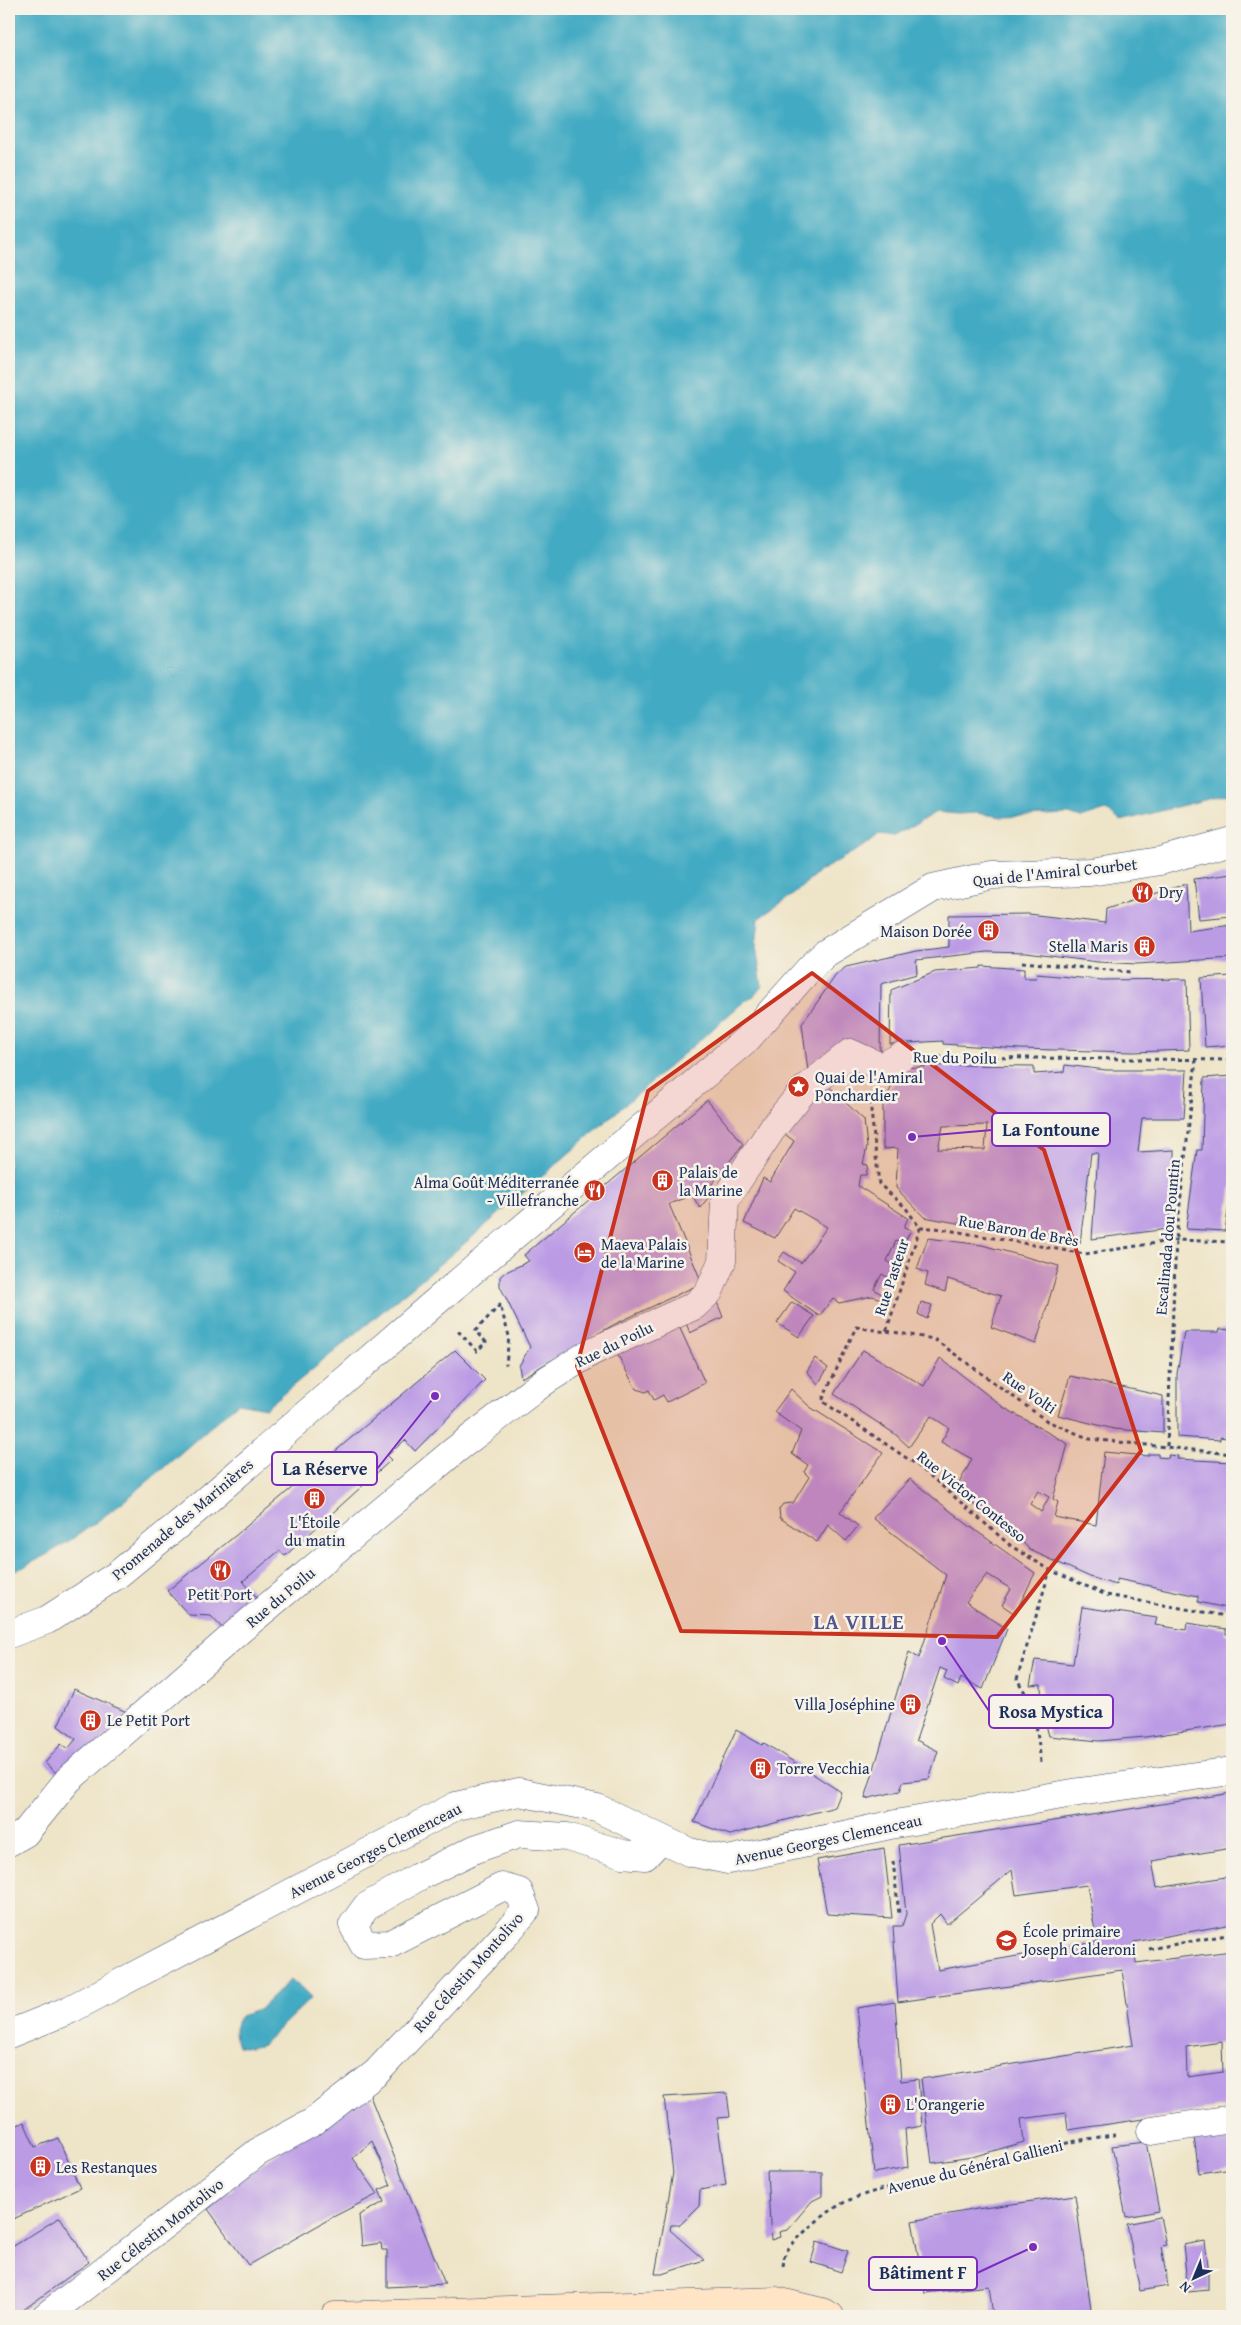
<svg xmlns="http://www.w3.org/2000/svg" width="1241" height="2325" viewBox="0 0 1241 2325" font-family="'Gentium Book Plus',serif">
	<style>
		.water { fill: #43aac3; stroke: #2f6c90 }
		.building { fill: #bc9be5; fill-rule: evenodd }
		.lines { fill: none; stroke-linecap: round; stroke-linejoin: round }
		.street-casing { stroke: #3b4a6e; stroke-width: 29 }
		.secondary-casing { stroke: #3b4a6e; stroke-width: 29 }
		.path { stroke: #3b4a6e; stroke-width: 3; stroke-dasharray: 4 4; stroke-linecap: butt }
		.street { stroke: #fff; stroke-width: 28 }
		.secondary { stroke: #ffe4c6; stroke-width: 28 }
		.marked { fill: #c8321e; fill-opacity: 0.2; stroke: #c8321e; stroke-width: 4; stroke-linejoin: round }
		.labels { text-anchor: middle; stroke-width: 5; stroke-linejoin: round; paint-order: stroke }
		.street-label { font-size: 16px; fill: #1b2f5e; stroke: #f7f3e8 }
		.poi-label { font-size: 16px; fill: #1b2f5e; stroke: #f7f3e8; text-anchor: start }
		.district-label { font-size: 21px; font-weight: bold; letter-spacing: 1px; fill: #53558d; stroke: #f7f3e8 }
		.leader { fill: none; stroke: #7b2cbf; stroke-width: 2 }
		.callout-dot { fill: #7b2cbf; stroke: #f7f3e8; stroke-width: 2 }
		.callout { fill: #f7f3e8; stroke: #7b2cbf; stroke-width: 2 }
		.callout-label { font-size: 18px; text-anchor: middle; font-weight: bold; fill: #1b2f5e }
	</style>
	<rect width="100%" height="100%" fill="#f7f3e8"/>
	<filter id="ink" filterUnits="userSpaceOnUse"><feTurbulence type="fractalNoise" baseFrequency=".02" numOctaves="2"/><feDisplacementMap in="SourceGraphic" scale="10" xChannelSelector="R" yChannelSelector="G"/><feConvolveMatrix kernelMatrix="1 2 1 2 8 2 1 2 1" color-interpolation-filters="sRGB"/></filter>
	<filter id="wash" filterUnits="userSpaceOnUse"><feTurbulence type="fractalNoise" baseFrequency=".0096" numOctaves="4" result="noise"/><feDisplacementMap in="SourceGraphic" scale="20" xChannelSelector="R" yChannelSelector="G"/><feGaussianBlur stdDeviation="1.12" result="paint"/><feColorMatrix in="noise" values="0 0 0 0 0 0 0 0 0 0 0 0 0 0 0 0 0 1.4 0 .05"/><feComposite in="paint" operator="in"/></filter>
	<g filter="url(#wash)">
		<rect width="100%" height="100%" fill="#eee4c7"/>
		<g class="water">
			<path d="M9,9h1223v784l-111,28 -15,-11 -25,8 -12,-4 -67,3 -26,-4 -18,1 -22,-2 -41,24 -16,-2 -12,10 -50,29 -23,21 -35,24 -3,29 6,39 -8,10 -7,3 -276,239 -205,170 -28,-5c-73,62 -141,131 -229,171z"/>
			<path d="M291,1979l20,19 -49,47 -12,3 -12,-2c-4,-11 -4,-19 2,-30l19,-6z"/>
		</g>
		<g id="blocks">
			<g class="building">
				<path d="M1232,874v42l-33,3 -5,-40z"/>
				<path d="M1186,884l2,47 44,-6v33l-95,6 -39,-2 -72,-9 -39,-1 -71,8 1,14 -36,10 -1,66 9,3 -81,18 -6,-47 34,-49 10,-8 70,-16 33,-4v-32l79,-1 77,9 1,-14z"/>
				<path d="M981,966l43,3v9h12l1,-4 65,6 85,-1 2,71 -56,2 -113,-3 -77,-5v-3l-53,3 1,-54 44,-18 46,-4z"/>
				<path d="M1232,976v69l-27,2 -4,-69z"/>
				<path d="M952,1065l82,1v8l30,-2 1,-7 41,5h81l-3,48h-42l-4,34 36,-2v36l-7,43 -75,10 6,-86h-7l-11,90 -68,-10 -88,-16 -28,-29 2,-40 -15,1v-45l18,-36zM987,1125l-2,25 -47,-1 5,-23z"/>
				<path d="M1232,1076v43h-2l-1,30h3v36l-7,46 -39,-2 11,-79h5l2,-72z"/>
				<path d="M822,1080l42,40 3,27 -4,17 5,1 -2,10h-6l-2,11 50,32 -4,9 7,3 -8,15 -7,-4 -9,20 9,5 -7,12 -7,-4 -8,15 9,6 -1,4 -10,-3 -33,7 -6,-4 -14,17 -36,-25 12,-19 -17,-11 6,-9 17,11 26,-36 -33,-19 -19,30 -31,-15 19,-45 7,4 24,-41 -12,-9z"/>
				<path d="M707,1100l36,44 -31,40 3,5 -15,19 -8,-13 -23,9 33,79 -89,42 -92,53 -2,-12 11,-19 -30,-61v-9l4,-4 25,-12 -5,-6z"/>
				<path d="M928,1238l54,7 77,21 -23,78 -45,-17 10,-31 -53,-17 -3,13 -20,-7 3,-12 -11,-4z"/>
				<path d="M717,1302l6,15 -33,16 -6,-15z"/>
				<path d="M792,1302l22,14 -15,21 -22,-14z"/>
				<path d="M921,1302l11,3 -5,14 -9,-5z"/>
				<path d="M677,1322l28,61 -38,19 -4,-7 -9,5 -5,-10 -3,2 -10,-3 -20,-37z"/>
				<path d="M1220,1329l12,1v109l-12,-2v3l-43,-3v-63l7,-42h35z"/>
				<path d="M455,1350l30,30 -70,71 -10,-11 -18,16 4,4 -106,96 -6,-5 -36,30 14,17 -34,31 -12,-13 -22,-1 -22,-24 68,-55z"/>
				<path d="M863,1350l61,36 16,-28 63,49 65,37 -15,55 5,3 -4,15 42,8 8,-73 44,4v-2h10v3l11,1 -1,-3 10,1 -1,3 55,3v147l-34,-7v-6l-81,-17 -1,6 -26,-8 -60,-27 -14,-15 -61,-44 17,-32 -31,-17 8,-14 -18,-12 -22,31 -14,-13 -61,-40zM1038,1491l11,6 -8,15 -11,-8z"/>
				<path d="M815,1358l13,10 -10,16 -11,-13z"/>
				<path d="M1070,1376l93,20v37l-49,-4 -56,-14z"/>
				<path d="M791,1389l19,18 73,46 -43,59 18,14 -12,15 -18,-16 -11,17 -37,-24 -1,-9 4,-5 10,-1 16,-26 -5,-5 4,-7 -16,-11 9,-23 -27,-19z"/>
				<path d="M910,1479l58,46 67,48 -20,41 -13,-9 9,-16 -24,-15 -21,28 41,27 -24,60 -22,-11 -3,8 -14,-7 3,-8 -7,-3 -24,72 22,11 -9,28 -26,3 -3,9 -35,8 44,-147 10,6 27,-83 -73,-57z"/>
				<path d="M1082,1607l75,11 -2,7 31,5 1,-7 39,6v5l6,1v89l-87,13 -46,4 -50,-5 -7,-26 -1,-26 -11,1 5,-25 38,4z"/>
				<path d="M74,1689l55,24 -66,66 -18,-16 16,-19 7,5 8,-10 -18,-13z"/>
				<path d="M736,1730l26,15 2,-2 77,49 -6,15 -105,28 -36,-13z"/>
				<path d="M1232,1793v55l-80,13 5,27 75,-12v48l-98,18 2,21 96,-12v155l-164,24 -2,-17 -45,6 3,23 -52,15 -40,6 -11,-84 212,-34 -11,-75 -224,32 -5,-76h9l4,-12 -7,-69zM1012,1870l4,25 71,-10 10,57 -159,28 -8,-46 10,-10 7,10zM1222,2042l1,30 -36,5 -1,-30z"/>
				<path d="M884,1848l8,70 -65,-4 -10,-54z"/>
				<path d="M895,2002l6,79 17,-2 4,47 -17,3 3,38 -34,6 -17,-165z"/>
				<path d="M368,2091l77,193 -58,3v-37h-5l-1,-7 -19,3 -3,-31 25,-13 -5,-12 12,-5 -19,-44 -19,17 25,36 -45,23 -85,48 -40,-56 26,-21 -2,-3z"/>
				<path d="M727,2093l3,24 -13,1 9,67 -26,5 -1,16 -19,19h-9l-1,5 34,30 -42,14h-7l18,-101 -9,-76z"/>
				<path d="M24,2122l11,25 23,-9 22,50 -71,33v-92z"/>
				<path d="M1232,2132v36l-33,5 -5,-36z"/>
				<path d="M1146,2142l13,69 -33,6 -14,-71z"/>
				<path d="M767,2172h55v24l-10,5 -25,29 -8,2 1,5 -9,3z"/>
				<path d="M1075,2195l17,121h-99l-4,-30 -64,7 -13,-72 65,-12z"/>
				<path d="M60,2217l29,45 -74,54h-4l-2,-3v-64z"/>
				<path d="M1160,2217l6,28 -5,1 7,40 -28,5 -13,-67z"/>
				<path d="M817,2241l31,10 -7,21 -30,-10z"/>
				<path d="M1205,2241l3,24v25l-20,2 -5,-47z"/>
			</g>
		</g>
	</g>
	<g filter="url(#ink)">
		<use href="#blocks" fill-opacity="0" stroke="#3b4a6e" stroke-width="1"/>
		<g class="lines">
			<defs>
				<g id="street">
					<path d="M9,1634l38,-14 70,-45 73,-60 243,-211 315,-266 62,-70 16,-15 107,-65 59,-13 98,-3 70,-11 72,-20"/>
					<path d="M9,1842l16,-9 43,-53 173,-151 213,-178 91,-70 48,-30 101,-45 15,-14 13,-31 3,-61 47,-71 32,-39 46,-37 31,14 21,-11"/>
					<path d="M9,2034l60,-24 387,-204 63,-14 78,16 92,44 39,8 162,-35 189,-33 153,-21"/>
					<path d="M1151,2131l81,-12"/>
					<path d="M46,2316l212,-164 55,-30 63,-49 129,-138 21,-25 -7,-18 -17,-5 -112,57 -26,1 -11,-20 13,-18 52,-30 57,-28 44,-15 48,3 56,17 22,2 15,-16"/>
				</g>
				<path id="secondary" d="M335,2316l442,-15 45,11 8,4"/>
			</defs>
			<use href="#street" class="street-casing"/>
			<use href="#secondary" class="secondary-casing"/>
			<g class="path">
				<path d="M1232,683v1"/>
				<path d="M1022,962l108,10"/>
				<path d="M938,1057l294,3"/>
				<path d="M870,1101l9,83 26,23 15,21 -34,104 -30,-5 -34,74 98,66 91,79 39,24 56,25 126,22"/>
				<path d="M855,1102h12"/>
				<path d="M920,1228h16l149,26 91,-14 56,2"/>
				<path d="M458,1331l19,20 9,-9 -11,-11 25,-26 9,31 -3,29"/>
				<path d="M887,1331l47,8 113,82 43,18 142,15"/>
				<path d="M1167,1446l9,-206 20,-180"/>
				<path d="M1041,1762l-7,-54 -17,-29 33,-109"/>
				<path d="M893,1861l6,53"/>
				<path d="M1149,1949l83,-15"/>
				<path d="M783,2266c1,-5 1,-11 3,-14 12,-17 42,-42 61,-51 36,-15 76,-20 114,-30 51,-14 101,-30 154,-36"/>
			</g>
			<use href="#street" class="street"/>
			<use href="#secondary" class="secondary"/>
		</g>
	</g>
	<path class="marked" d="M812,973l232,177 97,301 -144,186 -316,-6 -104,-265 71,-275z"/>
	<defs>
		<symbol id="restaurant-disc" viewBox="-11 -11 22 22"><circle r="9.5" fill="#c8321e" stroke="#f7f3e8"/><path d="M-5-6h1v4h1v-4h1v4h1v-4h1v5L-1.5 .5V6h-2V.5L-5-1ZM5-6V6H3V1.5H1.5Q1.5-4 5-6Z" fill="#fff"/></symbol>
		<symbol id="building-disc" viewBox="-11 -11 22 22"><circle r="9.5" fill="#c8321e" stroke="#f7f3e8"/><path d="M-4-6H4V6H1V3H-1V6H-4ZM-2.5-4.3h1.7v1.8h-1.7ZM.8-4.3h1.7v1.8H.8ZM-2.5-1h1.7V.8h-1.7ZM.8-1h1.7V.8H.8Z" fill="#fff"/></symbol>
		<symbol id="sight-disc" viewBox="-11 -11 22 22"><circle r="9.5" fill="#c8321e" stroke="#f7f3e8"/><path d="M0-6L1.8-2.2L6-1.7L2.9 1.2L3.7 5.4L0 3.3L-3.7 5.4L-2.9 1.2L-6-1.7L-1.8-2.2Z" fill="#fff"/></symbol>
		<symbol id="hotel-disc" viewBox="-11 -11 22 22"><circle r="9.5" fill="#c8321e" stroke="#f7f3e8"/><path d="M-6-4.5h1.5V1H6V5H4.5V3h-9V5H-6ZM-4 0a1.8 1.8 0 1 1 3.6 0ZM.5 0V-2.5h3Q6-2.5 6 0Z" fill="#fff"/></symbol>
		<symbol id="school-disc" viewBox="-11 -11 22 22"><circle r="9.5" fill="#c8321e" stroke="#f7f3e8"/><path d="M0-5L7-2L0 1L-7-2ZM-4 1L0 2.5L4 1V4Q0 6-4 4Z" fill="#fff"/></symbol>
	</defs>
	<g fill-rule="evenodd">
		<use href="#restaurant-disc" x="1130" y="880" width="25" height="25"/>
		<use href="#building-disc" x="976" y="918" width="25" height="25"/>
		<use href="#building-disc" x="1132" y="934" width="25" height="25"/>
		<use href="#sight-disc" x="786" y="1074" width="25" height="25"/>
		<use href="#building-disc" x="650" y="1168" width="25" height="25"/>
		<use href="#restaurant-disc" x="582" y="1178" width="25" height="25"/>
		<use href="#hotel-disc" x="572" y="1240" width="25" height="25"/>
		<use href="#building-disc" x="302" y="1486" width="25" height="25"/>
		<use href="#restaurant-disc" x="208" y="1558" width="25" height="25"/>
		<use href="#building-disc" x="898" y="1692" width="25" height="25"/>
		<use href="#building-disc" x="78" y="1708" width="25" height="25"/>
		<use href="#building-disc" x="748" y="1756" width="25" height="25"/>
		<use href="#school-disc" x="994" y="1928" width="25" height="25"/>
		<use href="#building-disc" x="878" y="2092" width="25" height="25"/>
		<use href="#building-disc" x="28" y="2154" width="25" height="25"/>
	</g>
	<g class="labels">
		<g class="street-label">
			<text transform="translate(1055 872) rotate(-6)" y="6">Quai de l'Amiral Courbet</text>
			<text transform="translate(955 1057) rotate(1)" y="6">Rue du Poilu</text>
			<text transform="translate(1019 1230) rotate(10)" y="6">Rue Baron de Brès</text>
			<text transform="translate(1167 1237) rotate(-85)" y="6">Escalinada dou Pountin</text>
			<text transform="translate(891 1277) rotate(-72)" y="6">Rue Pasteur</text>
			<text transform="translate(614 1344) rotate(-26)" y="6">Rue du Poilu</text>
			<text transform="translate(1030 1392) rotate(35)" y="6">Rue Volti</text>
			<text transform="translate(972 1496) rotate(39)" y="6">Rue Victor Contesso</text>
			<text transform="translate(182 1519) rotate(-40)" y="6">Promenade des Marinières</text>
			<text transform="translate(280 1597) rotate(-40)" y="6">Rue du Poilu</text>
			<text transform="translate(828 1839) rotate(-12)" y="6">Avenue Georges Clemenceau</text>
			<text transform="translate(375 1850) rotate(-27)" y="6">Avenue Georges Clemenceau</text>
			<text transform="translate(468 1972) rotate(-48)" y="6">Rue Célestin Montolivo</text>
			<text transform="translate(975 2166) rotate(-14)" y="6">Avenue du Général Gallieni</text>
			<text transform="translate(160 2229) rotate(-38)" y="6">Rue Célestin Montolivo</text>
		</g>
		<g class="poi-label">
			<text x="1159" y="898">Dry</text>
			<text x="972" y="937" text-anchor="end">Maison Dorée</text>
			<text x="1128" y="952" text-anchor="end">Stella Maris</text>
			<text x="815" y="1083">Quai de l'Amiral<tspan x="815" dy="18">Ponchardier</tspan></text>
			<text x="679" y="1178">Palais de<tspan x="679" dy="18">la Marine</tspan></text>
			<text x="579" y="1188" text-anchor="end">Alma Goût Méditerranée<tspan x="579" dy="18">- Villefranche</tspan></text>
			<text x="601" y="1250">Maeva Palais<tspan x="601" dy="18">de la Marine</tspan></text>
			<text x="315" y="1528" text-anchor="middle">L'Étoile<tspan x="315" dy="18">du matin</tspan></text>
			<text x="220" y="1600" text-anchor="middle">Petit Port</text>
			<text x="895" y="1710" text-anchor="end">Villa Joséphine</text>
			<text x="107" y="1726">Le Petit Port</text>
			<text x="777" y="1774">Torre Vecchia</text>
			<text x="1023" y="1937">École primaire<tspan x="1023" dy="18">Joseph Calderoni</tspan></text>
			<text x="906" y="2110">L'Orangerie</text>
			<text x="56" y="2173">Les Restanques</text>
		</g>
		<g class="district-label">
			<text x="859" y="1629">LA VILLE</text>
		</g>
	</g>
	<path class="leader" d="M912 1137L992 1130M435 1396L377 1469M942 1641L989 1711M1033 2247L977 2273"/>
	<g class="callout-dot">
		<circle cx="912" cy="1137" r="5"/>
		<circle cx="435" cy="1396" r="5"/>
		<circle cx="942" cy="1641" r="5"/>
		<circle cx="1033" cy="2247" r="5"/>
	</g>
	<g class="callout">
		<rect x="992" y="1113" width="118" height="33" rx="5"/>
		<rect x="272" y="1452" width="105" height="33" rx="5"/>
		<rect x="989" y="1695" width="124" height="33" rx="5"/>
		<rect x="869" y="2257" width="108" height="33" rx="5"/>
	</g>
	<g class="callout-label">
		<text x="1051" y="1136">La Fontoune</text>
		<text x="325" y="1475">La Réserve</text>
		<text x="1051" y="1718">Rosa Mystica</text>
		<text x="923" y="2279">Bâtiment F</text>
	</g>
	<rect width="1241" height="2325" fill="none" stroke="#f7f3e8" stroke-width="30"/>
	<g transform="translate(1194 2278) rotate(224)" stroke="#f7f3e8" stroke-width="4" paint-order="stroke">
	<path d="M0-4L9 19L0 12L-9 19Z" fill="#1b2f5e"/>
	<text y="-8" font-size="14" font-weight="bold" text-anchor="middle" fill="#1b2f5e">N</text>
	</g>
</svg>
